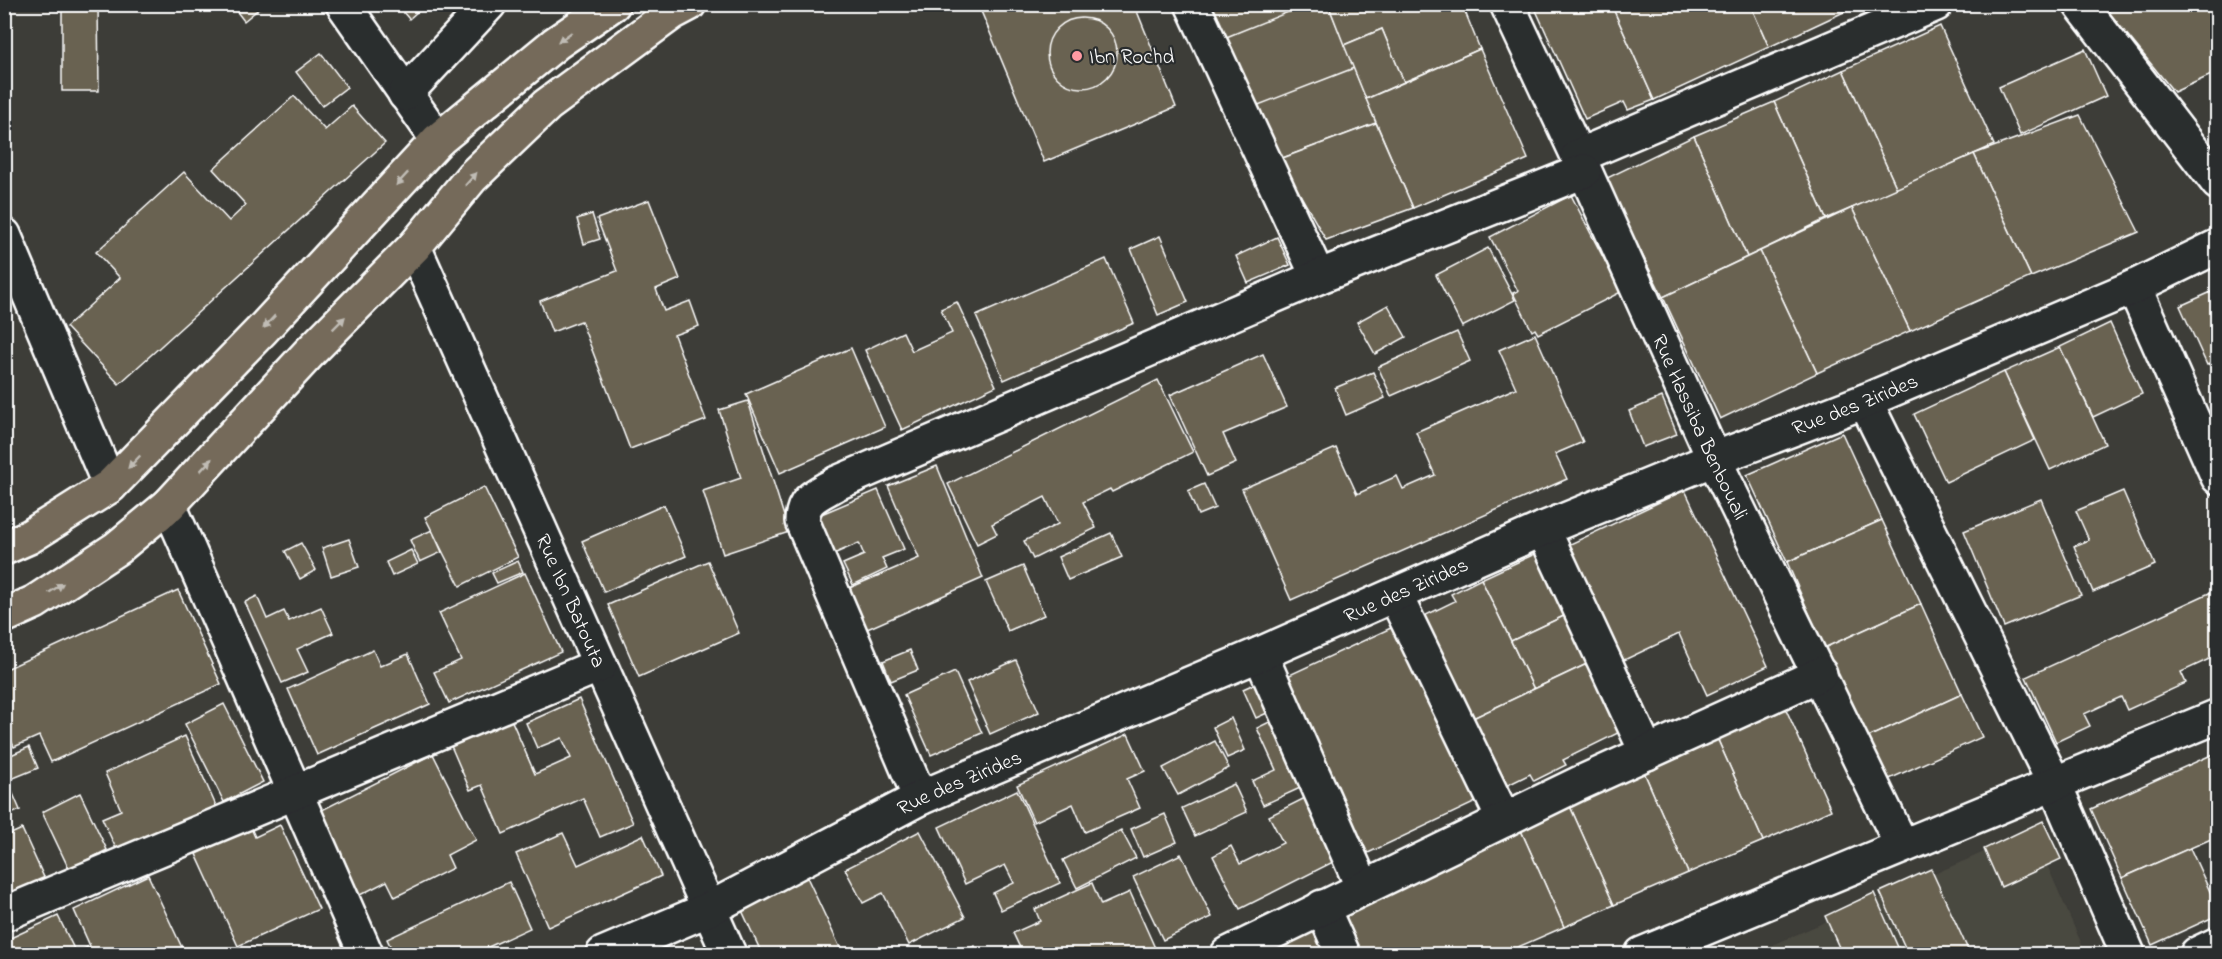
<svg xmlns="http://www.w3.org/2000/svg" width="2222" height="959" viewBox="0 0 2222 959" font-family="'Indie Flower',sans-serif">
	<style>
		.built { fill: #4a4840 }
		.building { fill: #696251; stroke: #fff; stroke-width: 1.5 }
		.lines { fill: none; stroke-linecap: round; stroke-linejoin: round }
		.minor-casing { stroke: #fff; stroke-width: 38 }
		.primary-casing { stroke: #fff; stroke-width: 38 }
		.minor { stroke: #2a2d2e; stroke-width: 33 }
		.primary { stroke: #746a5a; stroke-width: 33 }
		.oneway { fill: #c0bcb5 }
		.poi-dot { fill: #ff9aa2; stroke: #2a2d2e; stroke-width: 2 }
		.labels { text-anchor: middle; stroke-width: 4.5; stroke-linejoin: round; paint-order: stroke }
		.poi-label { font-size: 21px; fill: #fff; stroke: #2a2d2e; text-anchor: start }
		.street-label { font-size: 21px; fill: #fff; stroke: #2a2d2e }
	</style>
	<rect width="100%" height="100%" fill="#3d3d38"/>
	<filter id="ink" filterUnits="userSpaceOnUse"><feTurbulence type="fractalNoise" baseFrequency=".0167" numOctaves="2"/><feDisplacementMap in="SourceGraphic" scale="12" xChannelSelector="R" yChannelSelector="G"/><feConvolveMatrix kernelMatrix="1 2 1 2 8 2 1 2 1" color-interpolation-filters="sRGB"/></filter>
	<g filter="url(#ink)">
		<path class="built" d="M2032,831l54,123h-334z"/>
		<g class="building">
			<path d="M62,4h36l1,87h-37z"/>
			<path d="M231,4h27l3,3 -17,14z"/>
			<path d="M396,4h30l-17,15z"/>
			<path d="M978,4h156l42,103 -132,55z"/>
			<path d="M1205,4h123l48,119 -96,36z"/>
			<path d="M1308,4h20l26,64 -106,41 -29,-69z"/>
			<path d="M1328,4h134l18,45 -76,33 -22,-53 -38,16z"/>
			<path d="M1537,4h74l43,96 -26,10 -4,-8 -39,17 -51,-113z"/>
			<path d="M1611,4h139l19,43 -115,53z"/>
			<path d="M1750,4h96l2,6 -79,37z"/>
			<path d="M2102,4h116v68l-44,20z"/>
			<circle cx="1082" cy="53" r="35"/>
			<path d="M1940,26l54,119 -97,44 -54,-119z"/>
			<path d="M1382,29l22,53 -38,17 -22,-54z"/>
			<path d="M1480,49l48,110 -115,49 -47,-109z"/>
			<path d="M2085,49l21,47 -86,39 -21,-48z"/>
			<path d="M321,53l26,34 -25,19 -26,-34z"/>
			<path d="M1843,70l54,119 -71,30 -52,-117z"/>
			<path d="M294,96l31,34 27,-24 33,37 -266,241 -53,-57 54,-49 -24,-26 88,-80 45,49 17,-16 -33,-36z"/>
			<path d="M1774,102l52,117 -79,38 -53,-121z"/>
			<path d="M2080,115l59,117 -108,45 -57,-123z"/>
			<path d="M1376,123l37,85 -87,32 -46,-81z"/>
			<path d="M1694,136l53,121 -84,40 -58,-118z"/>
			<path d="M1974,154l57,123 -121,54 -58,-123z"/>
			<path d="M1571,195l50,97 -83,42 -3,-5 -3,2 -19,-38 5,-2 -28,-54z"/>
			<path d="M649,200l31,79 -24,10 8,22 26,-10 9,25 -25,9 32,85 -76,29 -49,-128 -29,11 -12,-31 77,-30 -20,-52z"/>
			<path d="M1852,208l58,123 -93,42 -57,-122z"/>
			<path d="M592,214l8,25 -16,5 -7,-25z"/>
			<path d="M1160,236l28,66 -30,13 -27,-66z"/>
			<path d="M1277,237l13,28 -42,18 -12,-27z"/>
			<path d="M1488,248l27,52 -53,27 -26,-52z"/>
			<path d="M1760,251l57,122 -97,46 -57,-122z"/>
			<path d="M1106,259l28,64 -130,57 -28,-64z"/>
			<path d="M2218,289v71l-11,5 -27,-59z"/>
			<path d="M957,302l39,84 -94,44 -37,-80 38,-18 9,19 40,-18 -11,-24z"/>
			<path d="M1388,305l18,32 -31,17 -18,-32z"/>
			<path d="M2110,323l32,71 -49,23 -33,-70z"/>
			<path d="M1457,332l13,29 -79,35 -13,-29z"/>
			<path d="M1535,334l48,108 -28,12 12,25 -276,121 -49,-111 94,-41 21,46 40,-18 6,13 32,-14 -19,-43 100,-44 -17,-38z"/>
			<path d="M2060,347l45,97 -55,26 -46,-98z"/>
			<path d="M851,348l34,79 -105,46 -34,-79z"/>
			<path d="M1263,354l24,53 -64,27 13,29 -29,13 -37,-81z"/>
			<path d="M1373,372l12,26 -39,17 -11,-27z"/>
			<path d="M2004,372l31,68 -89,42 -32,-68z"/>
			<path d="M1158,380l35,72 -81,40 -2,-3 -27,13 13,26 -63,31 -9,-18 34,-17 -13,-27 -53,27 5,10 -20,10 -29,-60z"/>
			<path d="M1662,397l15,37 -34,13 -14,-36z"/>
			<path d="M748,401l41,131 -66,22 -20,-63 38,-13 -22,-68z"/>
			<path d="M1842,433l40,87 -95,42 -40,-87z"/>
			<path d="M937,466l46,112 -118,52 -18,-41 72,-31 -31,-72z"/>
			<path d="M1204,484l11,24 -17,7 -10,-24z"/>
			<path d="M484,487l34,70 -58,29 -35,-69z"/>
			<path d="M878,490l26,59 -22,9 5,11 -34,16 -10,-21 21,-9 -5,-12 -30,13 -17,-38z"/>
			<path d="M1685,490l83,176 -61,29 -28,-61 -59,28 -54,-116z"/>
			<path d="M2123,491l32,74 -62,27 -19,-46 15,-6 -13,-29z"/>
			<path d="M2041,499l40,96 -77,32 -40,-96z"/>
			<path d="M664,505l22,51 -82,36 -22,-51z"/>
			<path d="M1882,520l39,84 -97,44 -37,-86z"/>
			<path d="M432,530l10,22 -22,10 -10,-22z"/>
			<path d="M1111,533l11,24 -54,23 -10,-23z"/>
			<path d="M349,539l10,28 -28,9 -9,-28z"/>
			<path d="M301,543l15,27 -16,9 -15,-28z"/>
			<path d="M411,550l7,14 -26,12 -6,-14z"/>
			<path d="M1537,553l29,62 -55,26 -30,-62z"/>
			<path d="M518,561l5,11 -26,11 -5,-10z"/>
			<path d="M708,561l31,72 -100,44 -31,-72z"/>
			<path d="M1023,566l21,49 -36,16 -22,-49z"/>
			<path d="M525,573l36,79 -112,51 -15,-31 27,-12 -22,-47z"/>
			<path d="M1481,579l53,110 -61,29 -49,-102 31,-15 -4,-7z"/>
			<path d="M2218,589v66l-37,17 5,11 -59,27 -6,-13 -37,17 6,12 -34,16 -30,-65z"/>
			<path d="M178,590l43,94 -170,78 -12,-26 -25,11 -10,-22v-55z"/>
			<path d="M257,596l10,23 17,-8 5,10 32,-14 12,26 -36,16 11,23 -26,11 -37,-81z"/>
			<path d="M1921,604l41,90 -96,44 -42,-90z"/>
			<path d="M1566,615l23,48 -55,26 -23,-48z"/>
			<path d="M1393,627l83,175 -110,52 -83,-176z"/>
			<path d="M373,650l7,16 28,-12 22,50 -113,51 -29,-66z"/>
			<path d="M910,650l8,20 -27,11 -8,-20z"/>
			<path d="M1016,660l23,52 -49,22 -23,-52z"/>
			<path d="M1589,663l33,68 -59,29 3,5 -32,16 -4,-7 -24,12 -33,-68z"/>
			<path d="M955,672l27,61 -51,22 -27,-60z"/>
			<path d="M1263,680l13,29 -20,9 -13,-29z"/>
			<path d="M1962,694l20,43 -97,44 -19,-43z"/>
			<path d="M579,699l54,124 -33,14 -17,-39 -80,36 -21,-49 -12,5 -19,-44 60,-27 24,55 36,-16 -9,-20 -25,10 -11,-25z"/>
			<path d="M224,704l39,78 -39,20 -39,-78z"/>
			<path d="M1785,707l46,103 -68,31 -46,-103z"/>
			<path d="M1282,716l29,67 -48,22 -11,-24 24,-11 -19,-42z"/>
			<path d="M1231,718l14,32 -18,8 -14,-31z"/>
			<path d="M1128,734l17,37 -18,8 13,29 -55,24 -12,-28 -39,18 -17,-37z"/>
			<path d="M185,736l32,72 -99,45 -16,-35 19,-8 -16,-37z"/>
			<path d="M1717,738l46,103 -75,32 -45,-103z"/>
			<path d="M1215,741l14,27 -51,27 -15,-27z"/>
			<path d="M29,747l9,21 -34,14v-24z"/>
			<path d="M2218,752v84l-96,42 -31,-69z"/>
			<path d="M433,754l43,86 -29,15 6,13 -58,29 -8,-16 -29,15 -42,-83z"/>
			<path d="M1643,770l45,103 -74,32 -45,-101z"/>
			<path d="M1234,784l13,28 -52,24 -13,-28z"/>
			<path d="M11,789l9,21 -16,7v-25z"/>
			<path d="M1017,790l43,93 -59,27 -8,-17 21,-10 -9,-18 -40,19 -26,-57z"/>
			<path d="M80,793l27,57 -38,19 -27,-57z"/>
			<path d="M1309,796l32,62 -101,51 -27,-53 18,-10 9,18 43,-21 -14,-27z"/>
			<path d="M1569,804l45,101 -50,22 -45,-101z"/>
			<path d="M1165,814l12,28 -34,15 -12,-28z"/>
			<path d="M2043,821l18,38 -60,28 -17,-38z"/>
			<path d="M280,825l39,84 -81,37 -42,-92 55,-26 4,9z"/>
			<path d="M1519,826l45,101 -62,27h-152l-20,-43z"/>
			<path d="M22,829l25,55 -43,20v-67z"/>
			<path d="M1121,830l15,28 -59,30 -14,-28z"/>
			<path d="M920,831l45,86 -56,28 -26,-52 -20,10 -18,-34z"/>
			<path d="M563,833l15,32 65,-30 18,41 -113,51 -32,-73z"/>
			<path d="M2190,848l28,61v6l-66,30 -30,-67z"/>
			<path d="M1181,854l31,63 -49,23 -30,-63z"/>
			<path d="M1931,869l39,85h-62l-28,-62z"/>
			<path d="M148,875l37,79h-181v-13l54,-25 18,37 14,-7 -16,-36z"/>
			<path d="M806,875l37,79h-81l-22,-48z"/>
			<path d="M509,882l21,46 -57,26h-79l-7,-15z"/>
			<path d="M1092,883l9,22 29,-13 25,56 -15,6h-117l-10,-21 27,-12 -5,-12z"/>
			<path d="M1874,893l27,61h-59l-17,-38z"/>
			<path d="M1319,917l17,37h-100z"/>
			<path d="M975,946l4,8h-23z"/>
			<path d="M690,948l3,6h-17z"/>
		</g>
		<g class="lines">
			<defs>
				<g id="minor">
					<path d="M343,4l95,136"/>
					<path d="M1192,4l126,273"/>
					<path id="s1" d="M1507,4l71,152 136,303 188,387"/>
					<path d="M2080,4l138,179"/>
					<path d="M405,94l84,-90"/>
					<path d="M1578,156l358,-152"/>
					<path d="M4,235l106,251"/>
					<path id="s2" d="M414,247l315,707"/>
					<path d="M2134,287l84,190"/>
					<path d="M1865,401l189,382 74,171"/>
					<path d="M169,505l197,449"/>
					<path d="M1543,529l104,224"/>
					<path d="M1395,595l109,225"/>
					<path d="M1260,654l103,234"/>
					<path d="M920,798l-118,-277c1,-24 17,-27 35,-38l481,-206 266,-106"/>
					<path d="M1322,907l21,47"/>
					<path d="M4,914l596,-249"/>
					<path id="s3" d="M603,954l106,-45 211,-111 340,-144 283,-125 171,-70 151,-58 269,-114 84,-41"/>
					<path d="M1228,954l350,-170 242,-110"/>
					<path d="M1642,954l576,-238"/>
					<path d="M2197,954l21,-10"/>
				</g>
				<g id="primary">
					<path d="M4,548l25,-11 81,-51 151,-155 177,-191 118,-97 57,-39"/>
					<path d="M4,616l31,-14 82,-54 52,-43 141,-153 104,-105 58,-70 75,-72 125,-92 17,-9"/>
				</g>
			</defs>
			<use href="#minor" class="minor-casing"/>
			<use href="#primary" class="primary-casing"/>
			<use href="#minor" class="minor"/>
			<use href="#primary" class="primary"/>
		</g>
		<defs><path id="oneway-solid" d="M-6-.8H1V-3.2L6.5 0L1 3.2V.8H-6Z" transform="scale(1.5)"/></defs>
		<g class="oneway">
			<use href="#oneway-solid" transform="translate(565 37) rotate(145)"/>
			<use href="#oneway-solid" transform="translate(402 179) rotate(133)"/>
			<use href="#oneway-solid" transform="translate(471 179) rotate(-48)"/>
			<use href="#oneway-solid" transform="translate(269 322) rotate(133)"/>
			<use href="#oneway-solid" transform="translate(339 323) rotate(-45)"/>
			<use href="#oneway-solid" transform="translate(134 462) rotate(134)"/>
			<use href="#oneway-solid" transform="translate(206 465) rotate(-47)"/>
			<use href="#oneway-solid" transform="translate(56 588) rotate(-33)"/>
		</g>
	</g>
	<circle class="poi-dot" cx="1077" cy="56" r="6"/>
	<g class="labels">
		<g class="poi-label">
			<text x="1089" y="63">Ibn Rochd</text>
		</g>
		<g class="street-label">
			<text dy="7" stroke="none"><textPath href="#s3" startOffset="1368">Rue des Zirides</textPath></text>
			<text dy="7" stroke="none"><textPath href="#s1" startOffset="465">Rue Hassiba Benbouali</textPath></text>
			<text dy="7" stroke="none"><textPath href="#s3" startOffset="882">Rue des Zirides</textPath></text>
			<text dy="7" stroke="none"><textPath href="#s2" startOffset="387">Rue Ibn Batouta</textPath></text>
			<text dy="7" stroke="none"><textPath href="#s3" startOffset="396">Rue des Zirides</textPath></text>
		</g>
	</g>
	<rect width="2222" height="959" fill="none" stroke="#2a2d2e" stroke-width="24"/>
	<rect x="12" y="12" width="2198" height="935" fill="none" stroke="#fff" stroke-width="2" filter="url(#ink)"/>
</svg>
